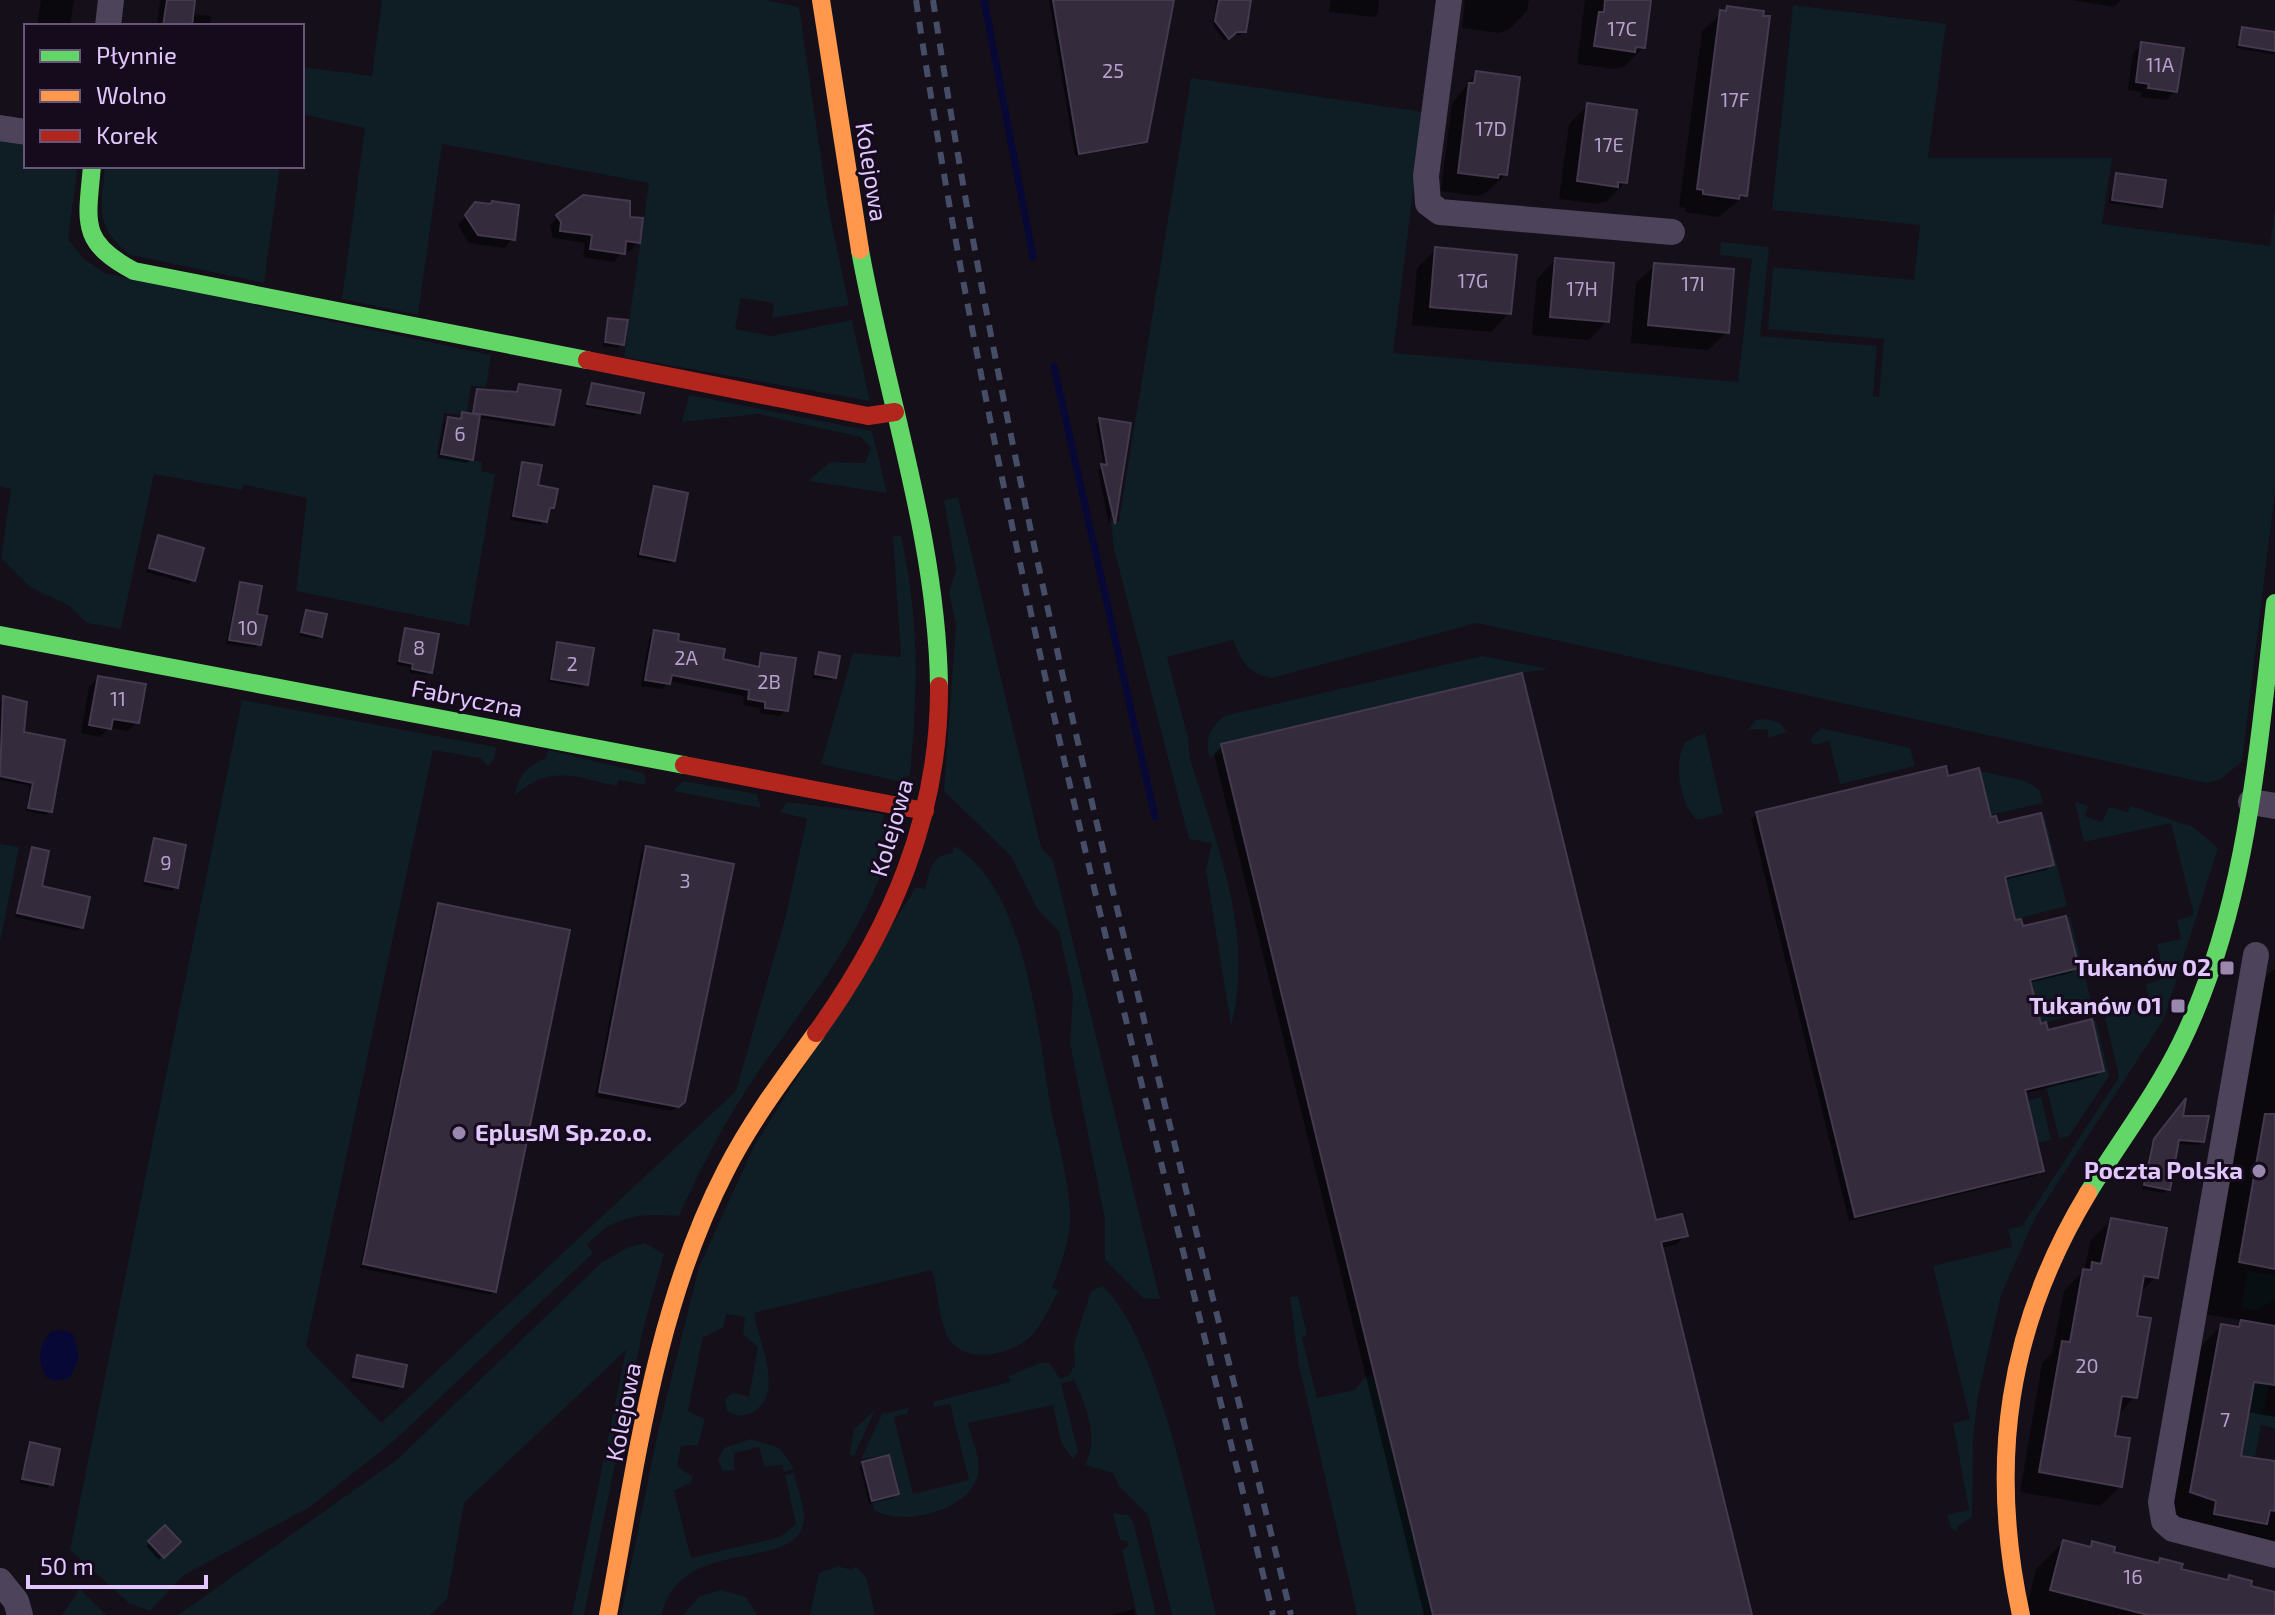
<svg xmlns="http://www.w3.org/2000/svg" width="2275" height="1615" viewBox="0 0 2275 1615" font-family="'Exo 2',sans-serif">
	<style>
		.green { fill: #0f1d25 }
		.water { fill: #080837 }
		.shadow { fill: #0007 }
		.lines { fill: none; stroke-linecap: round; stroke-linejoin: round }
		.stream { stroke: #080837; stroke-width: 7 }
		.building { fill: #342b3c; stroke: #44394e; stroke-width: 2 }
		.street { stroke: #4d435a; stroke-width: 26 }
		.fast { stroke: #63d668; stroke-width: 18 }
		.slow { stroke: #ff974d; stroke-width: 18 }
		.jam { stroke: #b3261e; stroke-width: 18 }
		.rail { stroke: #464d66; stroke-width: 6; stroke-dasharray: 12 10; stroke-linecap: butt }
		.poi-dot { fill: #9a87ae; stroke: #150b1d; stroke-width: 3 }
		.labels { text-anchor: middle; stroke-width: 6; stroke-linejoin: round; paint-order: stroke }
		.number-label { font-size: 20px; fill: #b6a0ce }
		.street-label { font-size: 24px; fill: #e2c7ff; stroke: #150b1d }
		.poi-label { font-size: 24px; font-weight: bold; fill: #e2c7ff; stroke: #150b1d; text-anchor: end }
	</style>
	<rect width="100%" height="100%" fill="#140f19"/>
	<g class="green">
		<path d="M382,0h384l33,7 29,199 21,99 -77,13 2,-15 -33,-5 -6,31 37,7 80,-16 18,81 -246,-44 25,-174 -207,-39 -24,171 -76,-16 23,-171 -63,-14v-47l70,9z"/>
		<path d="M1793,5l153,19 -18,134h184l-10,66 168,22 5,-38v283l-33,271 -23,18 -13,3 -729,-160 -205,55c-25,-4 -30,-17 -39,-38l-66,17 21,81 2,21c27,86 65,176 41,267l-25,-156 6,-27 -23,-4 -75,-290 -3,-27 8,-1 72,-443 232,34 -30,241 345,29 14,-123 -32,-4 1,-13 48,5 -9,89 117,10 -4,50 6,1 5,-58 -116,-10 5,-62 141,13 6,-55 -148,-15z"/>
		<path d="M0,140l26,5v21h48l3,6 -9,67 15,19 22,15 386,82 -5,32 -15,-1 -4,26 -6,3 -17,-2 -7,41 45,8 -1,9 14,3 -26,152 -173,-35 11,-93 -63,-13 -2,5 -88,-16 -33,155 -34,-6 -19,-18 -37,-17 -30,-30 10,-69 -11,-3z"/>
		<path d="M105,166h175l-16,117 -133,-28c-37,-26 -30,-49 -26,-89z"/>
		<path d="M689,395l183,36 15,62 -79,-12 22,-19 35,1 6,-15 -10,-11 -103,-23 -76,8z"/>
		<path d="M958,497l83,350 12,13 107,439 -17,-1 -38,-38v-40l-35,-177 3,-49 -14,-62 -21,-22 -27,-54 -67,-65 12,-166 -7,-32 7,-23 -12,-70z"/>
		<path d="M893,536h8c19,88 17,150 9,239l-12,6 -77,-17 32,-111 48,4z"/>
		<path d="M1482,656l67,13 -27,4 -312,84c-6,-19 0,-28 14,-41z"/>
		<path d="M242,700l254,47 -1,10 -7,9 -8,-8 -47,-8 -127,596 75,77 355,-332 49,-172 22,-100 -27,-7 7,-10 97,12 -2,11 10,4 2,8c-32,106 -86,161 -145,249 -27,41 -50,85 -70,130 -37,-3 -66,-1 -92,29l6,8 -198,187 -85,67 -126,68 -34,36 -21,-8 -59,-53z"/>
		<path d="M1766,719l14,4 7,9 -18,6 -2,-9 -19,1 8,-10z"/>
		<path d="M1821,728l89,20 5,18 -75,18 -11,-43 -15,4 -4,-6z"/>
		<path d="M1705,733l18,80 -25,7c-18,-13 -26,-60 -12,-79z"/>
		<path d="M548,750l96,23 2,12 -27,-5 -2,6c-42,-9 -66,-22 -102,9 2,-19 13,-29 31,-37z"/>
		<path d="M1980,771l46,10 14,10 3,12 -53,12z"/>
		<path d="M683,781l74,13 4,14 -88,-17z"/>
		<path d="M2075,802l13,4 -3,10 17,6 7,-15 18,5 4,-6 62,21 25,21 -54,171 -129,199 -34,77 -23,101 -5,44 -1,77 -15,9v5l-5,-1 -5,-15 22,-5 -16,-87 17,-4 -37,-153 79,-19 -4,-18 14,-3 97,-149 -15,-64 45,-12 -3,-17 19,-6 -8,-34 24,-5 -4,-19 17,-5 -23,-92 -87,19z"/>
		<path d="M2041,813l3,1 23,92 -52,13 -10,-42 49,-12z"/>
		<path d="M0,844l19,3 -19,95z"/>
		<path d="M954,846c73,43 84,187 97,263 7,33 17,68 19,102 2,25 -9,54 -18,77l7,2c-8,15 -15,30 -25,43 -19,22 -70,34 -87,3 -9,-19 -9,-46 -15,-66l-178,43c4,28 33,82 -3,100 -9,4 -15,3 -24,-2l-2,-12 8,-7 16,5 9,-50 -15,-13 2,-17 -19,-3 -3,14 -20,9 -15,74 17,8 -7,26 -17,1 -4,20 16,11 -2,6 -17,8 17,67 89,-21 16,-13 -11,-49 9,-2c3,14 11,33 10,48 -7,53 -125,13 -142,94h-41l36,-179 42,-169 54,-119 163,-261 9,2c5,-17 6,-35 28,-36z"/>
		<path d="M2066,916l4,1 23,92 -52,15 -11,-44 49,-12z"/>
		<path d="M2092,1019l4,2 13,55 -40,60 -10,3 -13,-54 58,-14z"/>
		<path d="M2041,1097l10,43 -14,3 -10,-42z"/>
		<path d="M645,1243l19,11 -22,80 -58,281h-12l54,-265 -162,153 -17,96 -17,16h-252l220,-156 204,-197 27,-15z"/>
		<path d="M2248,1271l27,5v24l-20,11 -14,-3z"/>
		<path d="M1102,1286c57,48 95,253 114,329h-44l-24,-100 -29,-29 -6,-13 -28,-8c14,-27 2,-58 -11,-85l-13,4 17,68 -5,7 -12,-17 -8,-37 -85,18c3,16 15,38 9,55 -10,33 -74,49 -103,32l-2,-9 27,-7 -10,-39 -28,4 21,-45 27,-6 -2,6 -13,3 19,77 56,-14 -19,-76 -15,3 -3,-5 78,-20 -1,-6 30,-13h10l11,16 9,-4 6,-10 -1,-21 17,-53z"/>
		<path d="M1298,1296l9,39 -5,2 15,61 38,-8 10,-13 10,-2 58,240h-76l-58,-250 -9,-68z"/>
		<path d="M2255,1378l14,3 -6,33 12,2v12l-14,-3 -6,32 -14,-2z"/>
		<path d="M875,1410l-21,46 -5,-1 5,-26z"/>
		<path d="M751,1439l29,9 14,21 -10,3 -2,-7 -17,2 -6,-20 -25,6v17l-12,1 -4,-12 6,-11z"/>
		<path d="M1113,1513l15,2 5,6 23,94h-19l-15,-65 6,-4 -1,-5 -7,-1z"/>
		<path d="M837,1566l15,4 4,-4 11,13 8,36h-65l9,-42z"/>
		<path d="M80,1589l26,26h-44z"/>
		<path d="M721,1590l25,7 11,18h-74l17,-19z"/>
	</g>
	<path class="water" d="M65,1330l9,5 5,22 -9,21 -16,3 -8,-4c-9,-17 -8,-32 6,-46z"/>
	<g class="shadow">
		<path d="M41,0h33l-4,26h-33z"/>
		<path d="M160,0h33l-2,14 20,2 -1,10h-53z"/>
		<path d="M1049,0h123l-27,141 -4,4 -66,11z"/>
		<path d="M1216,0h33l-5,31 -4,4h-8l-8,6 -11,-16z"/>
		<path d="M1331,0h48l-1,13 -4,4 -45,-5z"/>
		<path d="M1465,0h64l-2,11 -18,18 -10,4 -37,-5z"/>
		<path d="M1585,0h64l-6,47 -18,19 -10,3 -38,-5z"/>
		<path d="M2071,0h50l-7,7z"/>
		<path d="M1728,8l17,187 -26,22 -34,-5 1,-4 -7,-1 23,-176z"/>
		<path d="M2243,29l32,5v21l-39,-7z"/>
		<path d="M2142,44l33,47 -9,9 -25,-3 1,-5 -14,-2 5,-37z"/>
		<path d="M1476,73l30,101 -19,18 -9,4 -37,-5 11,-87z"/>
		<path d="M1588,105l37,77 -18,19 -10,3 -38,-5 10,-75z"/>
		<path d="M2116,175l44,31 -4,4 -47,-7z"/>
		<path d="M476,204l37,35 -9,9 -35,-5 -11,-18z"/>
		<path d="M558,217l70,1 10,24 -8,9 -7,-1 -9,12 -31,-5 2,-14 -32,-5 -3,-13z"/>
		<path d="M1436,249l73,64 -18,19 -79,-7 5,-57z"/>
		<path d="M1555,260l52,61 -18,19 -57,-5 5,-56z"/>
		<path d="M1655,265l72,67 -19,18 -77,-7 5,-60z"/>
		<path d="M609,320l13,24 -4,4 -16,-2z"/>
		<path d="M592,385l46,27 -4,4 -49,-9z"/>
		<path d="M519,386l33,38 -4,4 -70,-10 -7,41 -4,4 -29,-5 6,-35 4,-4 11,2 4,-7 7,1 8,-24 36,3z"/>
		<path d="M1099,420l30,4 -20,101 -11,-55 6,-4 -8,-42z"/>
		<path d="M523,464l30,43 -12,18 -31,-5 9,-52z"/>
		<path d="M655,488l18,72 -3,4 -33,-7z"/>
		<path d="M159,537l34,43 -4,4 -43,-12z"/>
		<path d="M241,584l14,32 4,28 -4,4 -29,-4 11,-56z"/>
		<path d="M306,612l14,24 -4,3 -17,-3z"/>
		<path d="M406,630l24,42 -4,3 -16,-2v-6l-14,-2z"/>
		<path d="M655,632l66,28 34,8 7,-13 24,55 -6,6 -20,-3 1,-5 -18,-3 1,-9 -75,-15 -6,8 -22,-3 8,-48z"/>
		<path d="M558,644l28,40 -4,4 -34,-6 6,-34z"/>
		<path d="M819,655l16,22 -4,3 -19,-2z"/>
		<path d="M98,678l39,44 -9,9 -19,-3 -9,9 -19,-4 8,-46z"/>
		<path d="M3,699l19,34 28,78 -4,4 -20,-4 4,-25 -30,-6v-78z"/>
		<path d="M1222,746l432,477 31,12 -8,9 -17,4 90,367h-326l-210,-861z"/>
		<path d="M1947,779l49,47 56,38 -6,6 -42,10 10,43 63,44 -6,6 -42,10 10,43 63,45 -6,5 -73,18 19,76 -6,6 -187,45 -98,-402 6,-5z"/>
		<path d="M154,841l22,46 -4,4 -29,-6z"/>
		<path d="M646,848l37,253 -11,10 -77,-14 46,-244z"/>
		<path d="M32,849l7,39 42,39 -4,4 -62,-14z"/>
		<path d="M438,906l56,385 -4,4 -130,-27 74,-359z"/>
		<path d="M2275,968v449l-28,-5 -8,45 36,6v94l-111,-38 30,-166 27,-27 14,2 8,-8 -54,-8 56,-314z"/>
		<path d="M2183,1104l-3,14 23,23 -4,4 -23,-1 -8,45 -4,4 -22,-4 9,-44z"/>
		<path d="M2111,1220l45,57 -18,18 -4,23 1,79 -18,19 -4,22 7,48 -20,20 -80,-14 22,-129 10,-10 12,-62 20,-21 7,-30z"/>
		<path d="M358,1357l43,29 -4,4 -47,-9z"/>
		<path d="M30,1444l21,40 -4,4 -28,-5z"/>
		<path d="M863,1463l34,31 -4,4 -24,6 -9,-37z"/>
		<path d="M165,1527l13,15 -19,18 -13,-14z"/>
		<path d="M2063,1542l25,6 5,-4 18,10 45,11 5,-4 18,10 46,11 5,-4 27,37h-232l11,-46z"/>
		<path d="M1134,1609l1,6h-25z"/>
	</g>
	<g class="lines">
		<g class="stream">
			<path d="M984,0l49,257"/>
			<path d="M1054,367l101,450"/>
		</g>
	</g>
	<g class="building">
		<path d="M167,0h28l-3,26h-29z"/>
		<path d="M1053,0h121l-27,142 -68,12z"/>
		<path d="M1219,0h32l-5,32h-9l-8,7 -14,-18z"/>
		<path d="M1605,0h46l-6,48 -9,-1 -1,5 -41,-6 5,-34h5z"/>
		<path d="M1727,6l37,5 -1,5h7l-23,180 -7,-1 -1,4 -36,-5v-4l-6,-1 23,-179 6,1z"/>
		<path d="M2242,27l33,5v19l-36,-6z"/>
		<path d="M2141,42l43,6 -7,44 -29,-4 1,-4 -13,-2z"/>
		<path d="M1476,71l44,6 -13,98 -8,-1 -1,4 -40,-5 11,-90h5z"/>
		<path d="M1587,103l50,7 -10,73 -9,-1v5l-41,-6z"/>
		<path d="M2116,173l50,7 -4,27 -50,-7z"/>
		<path d="M583,195l47,6v16l13,1 -3,25 -14,-2 -1,13 -35,-5 2,-14 -32,-4 1,-9 -5,-7z"/>
		<path d="M492,201l27,4 -4,35 -37,-5 -13,-20 10,-13 16,2z"/>
		<path d="M1435,247l82,8 -6,59 -81,-7z"/>
		<path d="M1555,258l59,5 -5,59 -59,-5z"/>
		<path d="M1654,263l80,6 -5,64 -81,-8z"/>
		<path d="M608,318l20,2 -4,25 -19,-3z"/>
		<path d="M592,383l52,10 -4,20 -53,-9z"/>
		<path d="M519,384l42,6 -7,35 -81,-12 4,-24 40,3z"/>
		<path d="M462,412l18,3 -7,45 -32,-6 7,-37 13,2z"/>
		<path d="M1099,418l32,5 -16,101 -14,-60 6,1z"/>
		<path d="M522,462l20,3 -4,20 20,4 -4,19h-4l-3,14 -34,-6z"/>
		<path d="M654,486l34,7 -13,68 -35,-7z"/>
		<path d="M158,535l46,13 -9,33 -46,-13z"/>
		<path d="M240,582l22,4 -5,28 10,2 -6,29 -32,-5z"/>
		<path d="M306,610l21,4 -5,23 -21,-5z"/>
		<path d="M405,628l34,6 -7,39 -20,-4 1,-5 -14,-3z"/>
		<path d="M654,630l25,4 -1,7 47,8 -2,10 36,8 2,-14 35,5 -8,53 -23,-3v-6l-17,-3 1,-9 -77,-15 -2,9 -25,-4z"/>
		<path d="M557,642l37,6 -6,37 -37,-6z"/>
		<path d="M819,652l21,4 -4,22 -21,-4z"/>
		<path d="M1522,673l134,547 26,-6 6,22 -27,6 91,373h-319l-123,-504 -89,-367z"/>
		<path d="M98,676l48,8 -7,39 -26,-4 -2,10 -22,-4z"/>
		<path d="M3,696l24,6 -3,30 41,8 -13,72 -24,-4 5,-25 -33,-7z"/>
		<path d="M1946,766l2,10 31,-8 12,49 5,-1 2,7 43,-10 13,52 -49,12 10,43 6,-1 2,7 43,-10 13,52 -49,12 11,44 5,-2 2,8 44,-11 12,52 -79,19 19,81 -189,46 -99,-405z"/>
		<path d="M154,838l32,7 -8,43 -33,-7z"/>
		<path d="M646,846l88,18 -49,238 -6,5 -80,-15z"/>
		<path d="M32,847l17,4 -7,35 48,11 -7,31 -66,-15z"/>
		<path d="M438,903l132,27 -74,362 -133,-28z"/>
		<path d="M2186,1098l-3,18h26l-5,26 -25,-2 -9,50 -26,-5 10,-46z"/>
		<path d="M2265,1114h10v155l-36,-7z"/>
		<path d="M2111,1218l56,10 -9,50 -14,-2 -7,40 14,2 -14,80 -15,-2 -7,40 15,2 -8,49 -83,-15 23,-131 8,1 13,-73 8,1 1,-8 9,2z"/>
		<path d="M2241,1320l34,6v59l-21,-3 -13,74 34,5v50l-5,-1 -3,14 -53,-10 2,-13 -26,-9 31,-168 18,3z"/>
		<path d="M357,1355l50,10 -4,22 -50,-10z"/>
		<path d="M30,1442l30,7 -7,36 -31,-6z"/>
		<path d="M889,1455l10,39 -27,7 -10,-39z"/>
		<path d="M165,1525l16,17 -17,16 -16,-17z"/>
		<path d="M2063,1540l28,7 1,-6 23,6 -1,5 45,11 1,-5 23,6 -2,5 47,11 1,-5 23,6 -1,5 24,6v23h-127l-98,-25z"/>
	</g>
	<g class="lines">
		<g class="street">
			<path d="M1449,0l-23,176 2,27 12,9 232,20"/>
			<path d="M108,26l3,-26"/>
			<path d="M0,128l26,4"/>
			<path d="M2251,802l24,4"/>
			<path d="M2256,955l-95,547 3,19 9,8 102,26"/>
			<path d="M0,1581l16,20 4,14"/>
		</g>
		<g class="fast">
			<path d="M92,166c-5,56 -13,76 42,105l453,89"/>
			<path d="M860,250c26,145 77,288 79,436"/>
			<path d="M0,635l684,130"/>
			<path d="M2088,1193c31,-51 67,-97 93,-150 66,-135 77,-294 94,-440"/>
		</g>
		<g class="slow">
			<path d="M821,0l39,250"/>
			<path d="M608,1615c28,-150 47,-308 118,-445 25,-49 58,-93 90,-137"/>
			<path d="M2021,1615c-33,-152 -14,-288 67,-422"/>
		</g>
		<g class="jam">
			<path d="M587,360l281,56 27,-4"/>
			<path d="M684,765l241,46"/>
			<path d="M816,1033c75,-104 124,-217 123,-347"/>
		</g>
		<g class="rail">
			<path d="M916,0c81,546 227,1080 357,1615"/>
			<path d="M933,0c82,546 228,1079 358,1615"/>
		</g>
	</g>
	<g class="poi-dot">
		<rect x="2219" y="960" width="16" height="16" rx="4"/>
		<rect x="2170" y="998" width="16" height="16" rx="4"/>
		<circle cx="459" cy="1133" r="8"/>
		<circle cx="2259" cy="1171" r="8"/>
	</g>
	<g class="labels">
		<g class="number-label">
			<text x="1622" y="36">17C</text>
			<text x="2160" y="72">11A</text>
			<text x="1113" y="78">25</text>
			<text x="1735" y="107">17F</text>
			<text x="1491" y="136">17D</text>
			<text x="1609" y="152">17E</text>
			<text x="1473" y="288">17G</text>
			<text x="1693" y="291">17I</text>
			<text x="1582" y="296">17H</text>
			<text x="460" y="441">6</text>
			<text x="248" y="635">10</text>
			<text x="419" y="655">8</text>
			<text x="686" y="665">2A</text>
			<text x="572" y="671">2</text>
			<text x="769" y="689">2B</text>
			<text x="118" y="706">11</text>
			<text x="166" y="870">9</text>
			<text x="685" y="888">3</text>
			<text x="2087" y="1373">20</text>
			<text x="2225" y="1427">7</text>
			<text x="2133" y="1584">16</text>
		</g>
		<g class="street-label">
			<text transform="translate(871 172) rotate(81)" y="8">Kolejowa</text>
			<text transform="translate(467 699) rotate(11)" y="8">Fabryczna</text>
			<text transform="translate(892 828) rotate(-74)" y="8">Kolejowa</text>
			<text transform="translate(624 1412) rotate(-79)" y="8">Kolejowa</text>
		</g>
		<g class="poi-label">
			<text x="2211" y="976">Tukanów 02</text>
			<text x="2162" y="1014">Tukanów 01</text>
			<text x="475" y="1141" text-anchor="start">EplusM Sp.zo.o.</text>
			<text x="2243" y="1179">Poczta Polska</text>
		</g>
	</g>
	<rect x="24" y="24" width="280" height="144" fill="#150b1d" stroke="#675677" stroke-width="2"/>
	<rect x="40" y="50" width="40" height="12" fill="#63d668" stroke="#675677" stroke-width="2"/>
	<text x="96" y="64" font-size="24" fill="#e2c7ff">Płynnie</text>
	<rect x="40" y="90" width="40" height="12" fill="#ff974d" stroke="#675677" stroke-width="2"/>
	<text x="96" y="104" font-size="24" fill="#e2c7ff">Wolno</text>
	<rect x="40" y="130" width="40" height="12" fill="#b3261e" stroke="#675677" stroke-width="2"/>
	<text x="96" y="144" font-size="24" fill="#e2c7ff">Korek</text>
	<path d="M28 1575v12h178v-12" fill="none" stroke="#e2c7ff" stroke-width="4"/>
	<text x="40" y="1575" font-size="24" fill="#e2c7ff" stroke="#150b1d" stroke-width="6" paint-order="stroke">50 m</text>
</svg>
